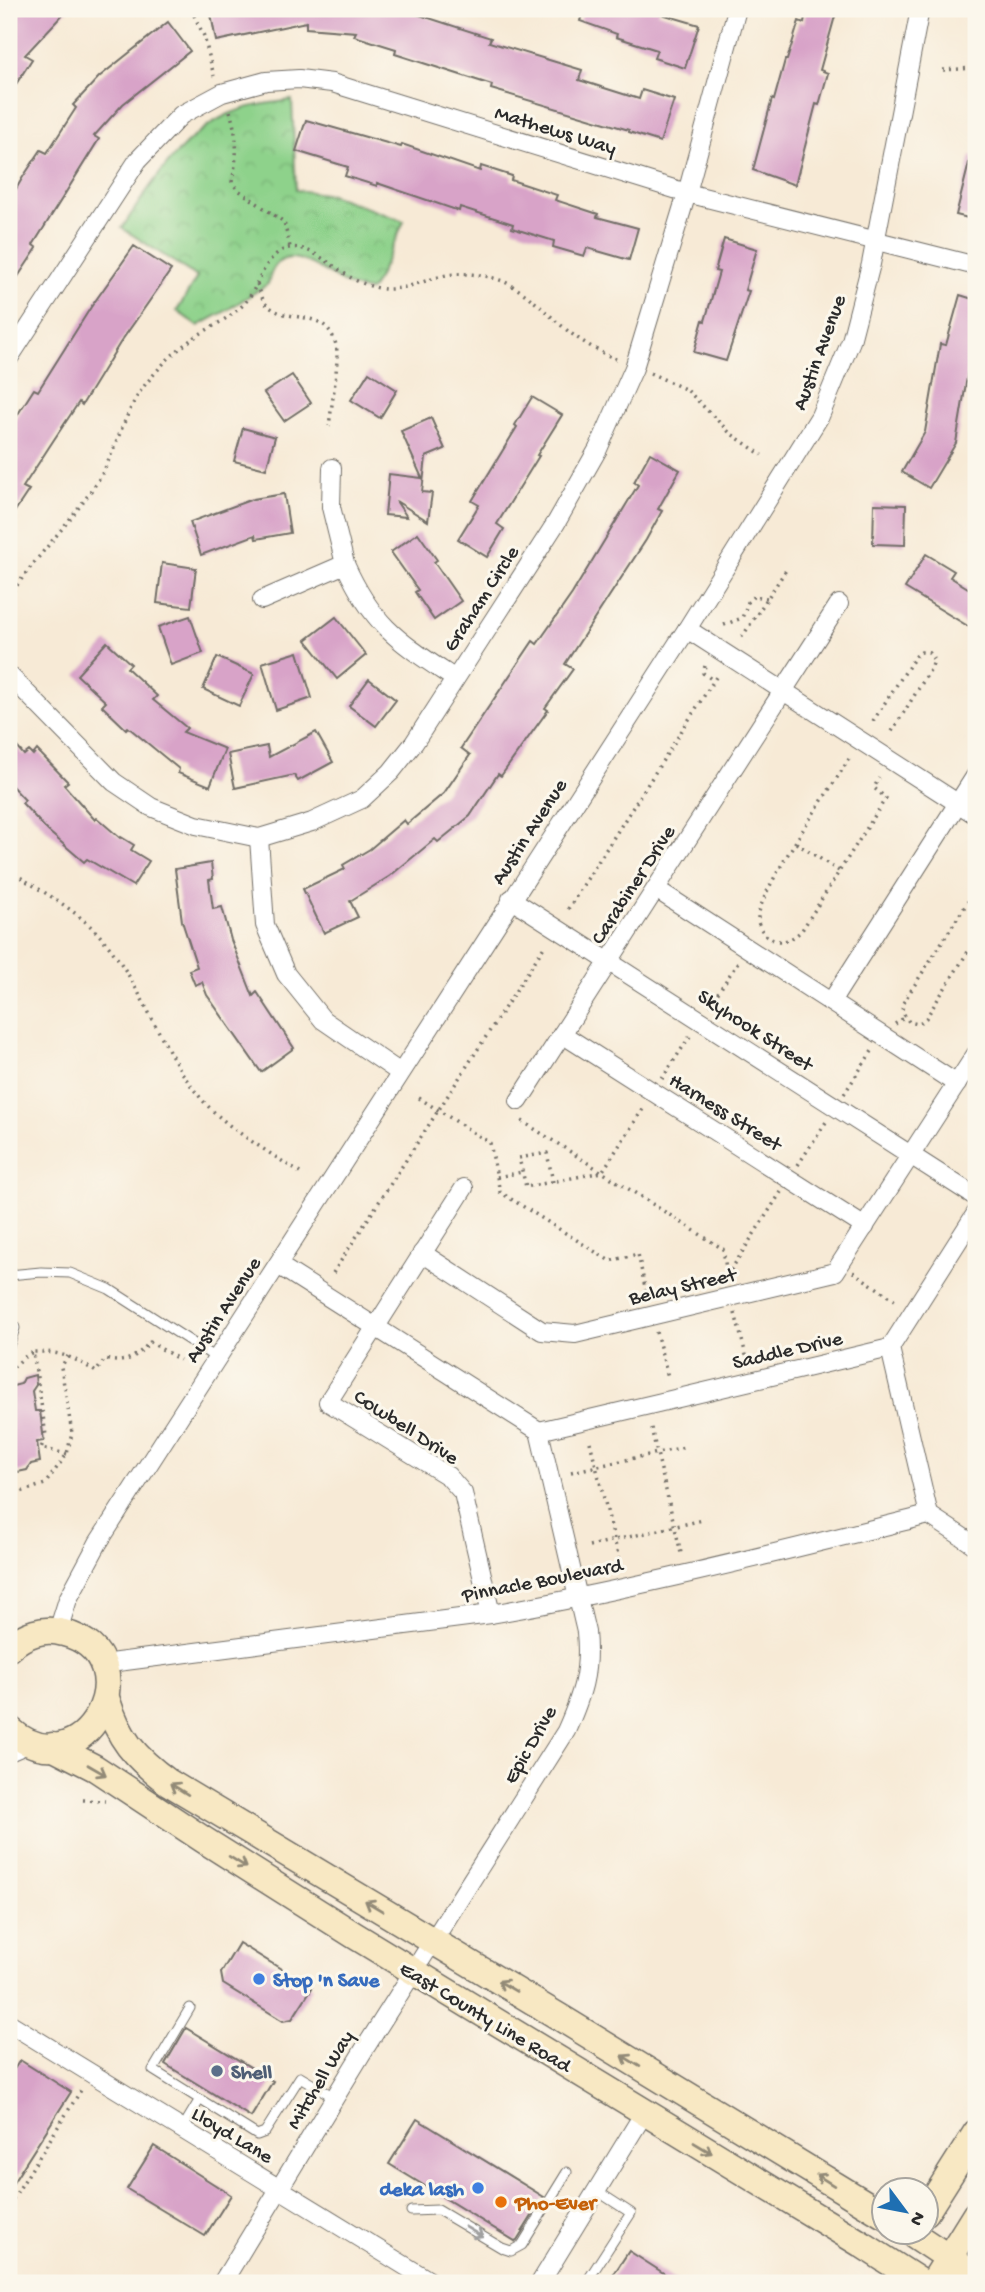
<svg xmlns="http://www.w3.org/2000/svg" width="985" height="2292" viewBox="0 0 985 2292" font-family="'Gochi Hand',sans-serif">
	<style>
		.park { fill: url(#park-crowns); stroke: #5c7e5b; stroke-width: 2 }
		.building { fill: #d8a3c8 }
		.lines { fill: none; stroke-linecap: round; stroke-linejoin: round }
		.lane-casing { stroke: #726e67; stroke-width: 11 }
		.street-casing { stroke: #726e67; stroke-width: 20 }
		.secondary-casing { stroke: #726e67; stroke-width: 29 }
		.path { stroke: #726e67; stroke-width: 3.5; stroke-dasharray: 2 5; stroke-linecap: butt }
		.lane { stroke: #fff; stroke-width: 9 }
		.street { stroke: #fff; stroke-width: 18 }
		.secondary { stroke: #f8e8c3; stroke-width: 26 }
		.oneway { stroke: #928a77 }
		.oneway2 { stroke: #a0a0a0 }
		.shop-dot { fill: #3f7fe0; stroke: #fbf7ec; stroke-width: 2.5 }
		.service-dot { fill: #5c6f8a; stroke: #fbf7ec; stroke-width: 2.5 }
		.food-dot { fill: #e8710a; stroke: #fbf7ec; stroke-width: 2.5 }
		.labels { text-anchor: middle; stroke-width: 6; stroke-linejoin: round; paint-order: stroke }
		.street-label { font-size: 21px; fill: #2b2b2b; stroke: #fbf7ec }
		.shop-label { font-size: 21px; font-weight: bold; fill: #366cbe; stroke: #fbf7ec; text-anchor: start }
		.service-label { font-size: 21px; font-weight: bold; fill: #4e5e75; stroke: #fbf7ec; text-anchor: start }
		.food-label { font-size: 21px; font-weight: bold; fill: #c56008; stroke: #fbf7ec; text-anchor: start }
	</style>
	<defs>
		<pattern id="park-crowns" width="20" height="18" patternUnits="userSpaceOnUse" patternTransform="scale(1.75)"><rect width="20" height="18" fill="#8ed28b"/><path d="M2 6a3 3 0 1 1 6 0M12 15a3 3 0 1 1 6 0" fill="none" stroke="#7bb478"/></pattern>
	</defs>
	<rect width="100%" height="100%" fill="#fbf7ec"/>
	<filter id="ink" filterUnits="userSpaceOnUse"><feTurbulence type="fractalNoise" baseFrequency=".0143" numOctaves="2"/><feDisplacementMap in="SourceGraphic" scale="14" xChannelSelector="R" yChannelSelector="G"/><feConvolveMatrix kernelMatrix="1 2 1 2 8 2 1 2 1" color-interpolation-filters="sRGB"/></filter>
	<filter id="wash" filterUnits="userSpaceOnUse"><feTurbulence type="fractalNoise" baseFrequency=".00686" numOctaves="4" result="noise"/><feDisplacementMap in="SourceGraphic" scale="28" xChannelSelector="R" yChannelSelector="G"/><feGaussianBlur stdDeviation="1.57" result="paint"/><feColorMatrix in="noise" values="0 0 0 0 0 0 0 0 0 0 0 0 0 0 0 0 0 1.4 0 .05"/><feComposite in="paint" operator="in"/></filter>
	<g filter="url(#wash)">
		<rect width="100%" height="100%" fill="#f7ead6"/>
		<path class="park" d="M292,100l4,90 35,5 73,26 -26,58 -8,12c-7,-2 -15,-2 -22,-6 -24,-11 -69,-54 -80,-1l-44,28 -26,14 -21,-15 20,-34 -75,-49c28,-42 58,-92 107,-114 20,-9 42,-11 63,-14z"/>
		<g id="blocks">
			<g class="building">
				<path d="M19,9h49l-43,46 7,4 -23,36v-75z"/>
				<path d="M210,9h191l90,29 -2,4 93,28 -3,10 60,19 3,-9 32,10 -14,42 -31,-10v-2l-138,-41 1,-4 -97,-31 1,-5 -42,-13 2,-4 -50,-4v-6l-90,19z"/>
				<path d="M584,9h76l-2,4 41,12 -14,43 -31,-10 3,-8 -41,-13 1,-3 -37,-13z"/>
				<path d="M806,9h31l-17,61 8,3 -9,32 -3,-1 -21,81 -42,-15 19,-71 2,1 11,-40h2l12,-39 5,2z"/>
				<path d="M168,22l22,29 -67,53 -29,32 5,3 -66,106 4,3 -28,42v-89l14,-24 18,-27 6,3 29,-45 -3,-3 26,-28z"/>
				<path d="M306,120l95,27 1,-3 78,27 1,-5 31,10 -1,4 46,15 -2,5 43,14 -1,3 41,11 -9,32 -42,-12 -3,8 -31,-9 1,-6 -42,-13 1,-4 -53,-17 -1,4 -82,-28v3l-32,-10 3,-9 -52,-16z"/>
				<path d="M971,155l5,1v64l-20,-5z"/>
				<path d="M724,239l33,10 -12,41 4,1 -23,70 -32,-9 9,-32 2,1 14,-49 -4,-1z"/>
				<path d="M134,246l37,24 -51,73 -38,62 -3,-3 -26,39 -30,46 6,3 -20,30v-92l25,-39 4,2 53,-84z"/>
				<path d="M960,295l16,5v42l-3,-1 -17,102 -27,45 -27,-16 23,-40 15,-88 6,1z"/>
				<path d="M369,372l28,18 -17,28 -29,-18z"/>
				<path d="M292,375l19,28 -27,18 -20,-28z"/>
				<path d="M532,397l30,18 -25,40 2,1 -42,68 7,5 -17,28 -29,-18 21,-34 -7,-4 45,-74 -2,-2z"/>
				<path d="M431,418l14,31 -19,8 -4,35 10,1 -4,28 -32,-20 11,16 -22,-2 4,-41 33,4 -21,-47z"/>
				<path d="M243,428l32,9 -9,32 -32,-8z"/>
				<path d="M650,453l30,17 -22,39 4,2 -16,29 -81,124 8,5 -28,39 3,2 -47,66 -3,-2 -28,42 -32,26 -3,-3 -45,37 -40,25 8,16 -34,16 -21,-44 42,-20 -2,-4 27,-16 34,-29 3,4 37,-31 26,-38 -9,-7 72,-107 4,3 35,-50 66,-109 -4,-3z"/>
				<path d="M284,494l6,39 -34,6 -1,-4 -54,20 -11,-33 63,-23z"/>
				<path d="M874,504l32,1 -1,40 -32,-1z"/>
				<path d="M418,533l19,27 -3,2 27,39 -27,19 -19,-28 3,-2 -27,-38z"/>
				<path d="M926,554l28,17 -4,6 26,16v38l-71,-43z"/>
				<path d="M162,563l34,5 -5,39 -34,-4z"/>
				<path d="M190,616l13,37 -32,12 -13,-38z"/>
				<path d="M336,617l30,38 -29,24 -31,-39z"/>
				<path d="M107,642l24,22 -4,4 30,28 -4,4 34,28 -4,4 42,17 -15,37 -32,-13 1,-4 -51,-42 -2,2 -24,-23 4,-4 -29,-27z"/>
				<path d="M298,652l14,46 -36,12 -14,-47z"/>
				<path d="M217,657l37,17 -15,32 -36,-17z"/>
				<path d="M369,679l27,21 -20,26 -27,-20z"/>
				<path d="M316,732l17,30 -35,19 -4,-6 -59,13 -7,-34 39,-8 2,11z"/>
				<path d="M9,738l15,17 5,-4 4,4 4,-5 31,32 -4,3 31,35 2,-2 23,20 1,-1 13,8 -3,5 18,11 -16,25 -46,-27 -3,3 -36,-31 -26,-28 3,-3 -16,-17z"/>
				<path d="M211,863l2,16 -4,1 4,29 9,-2 9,33 22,56 4,-4 37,56 -33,24 -54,-77 -5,-13 -7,3 -6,-15 8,-3 -15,-46 -7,-52z"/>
				<path d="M35,1375l1,10 -4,6 3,20h5l4,30 -7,1 3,20 -9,2 -4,6 -9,2 -9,-4v-81l12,-3 3,-6z"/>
				<path d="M239,1943l73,45 -20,31 -9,2 -60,-37 -2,-11z"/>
				<path d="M186,2028l87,53 -22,36 -86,-53z"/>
				<path d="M20,2060l51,32 -62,97v-112z"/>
				<path d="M417,2119l127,78 -27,43 -2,1 -126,-77z"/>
				<path d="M154,2146l77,49 -26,41 -78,-47z"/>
				<path d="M629,2251l50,32h-71z"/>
			</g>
		</g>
	</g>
	<g filter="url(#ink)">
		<use href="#blocks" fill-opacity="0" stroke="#726e67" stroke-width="2"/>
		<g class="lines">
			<defs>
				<g id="lane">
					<path d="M9,1275l32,-3 29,1 39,16 109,70"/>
					<path d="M9,1313l6,15 -6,18"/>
					<path d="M190,2008l-37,62 104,65 8,-3 35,-55 34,20"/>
					<path d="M182,2129l18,-30"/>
					<path d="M411,2211l27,-1 64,38 9,3 11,-6 45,-73"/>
					<path d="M586,2283l45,-70 -34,-22"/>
				</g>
				<g id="street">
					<path d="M9,358l129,-198 43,-45 41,-22 44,-12 33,-2 33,4 355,110 289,73"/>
					<path d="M332,468l-1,39 14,57"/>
					<path d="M262,600l83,-36c28,63 55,78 110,115"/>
					<path d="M687,629l289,186"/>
					<path d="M9,675l105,107 37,25 45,18 63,13 53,-16 50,-23 29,-27 23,-29 142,-220 42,-74 36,-81 53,-175 50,-184"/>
					<path d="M259,838l6,87 21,49 37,46 76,52"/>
					<path d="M656,889l301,195"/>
					<path d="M511,899l465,298"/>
					<path d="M831,1002l145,-227"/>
					<path d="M562,1034l303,193"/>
					<path d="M519,1101l320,-497"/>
					<path d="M464,1188l-136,214 120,74 15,17 28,121"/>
					<path d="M422,1253l120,78 33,3 260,-62 141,-218"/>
					<path d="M278,1265l261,166"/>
					<path d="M890,1348l39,167"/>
					<path d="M539,1431l351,-83 86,-135"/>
					<path d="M58,1631l10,-32 30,-56 589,-914 133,-213 31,-75 20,-77 49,-255"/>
					<path d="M102,1664l389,-50c147,-26 293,-63 438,-99l47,31"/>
					<path d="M9,1752l21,-9"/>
					<path d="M9,2023l424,260"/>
					<path d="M222,2283l143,-235 201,-317c16,-36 24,-59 20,-99l-47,-201"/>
					<path d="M540,2283l104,-170"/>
				</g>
				<g id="secondary">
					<path d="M9,1648c15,-14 35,-21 55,-15 91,24 19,163 -55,96"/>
					<path d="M106,1698c13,41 28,59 62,84l398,239 318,194"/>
					<path d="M52,1746l43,22 109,72 150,95 509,310 59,38"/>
					<path d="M926,2212l50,-79"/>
					<path d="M910,2232l66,44"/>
					<path d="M933,2283l43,-69"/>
				</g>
			</defs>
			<use href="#lane" class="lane-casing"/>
			<use href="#street" class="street-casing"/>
			<use href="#secondary" class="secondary-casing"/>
			<g class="path">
				<path d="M191,9l13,27 10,40"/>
				<path d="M943,70l33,-2"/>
				<path d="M230,111c8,29 8,42 2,71l5,7 47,33 6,25"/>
				<path d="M257,284c3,6 5,16 9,20 23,22 60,2 70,41 4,13 -5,64 -7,81"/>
				<path d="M650,373l37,17 43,43 32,22"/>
				<path d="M9,597c25,-38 58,-71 84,-109 24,-33 29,-77 56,-108 10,-12 21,-24 34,-34 19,-16 43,-24 61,-42 16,-17 19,-50 45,-56 20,-4 46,20 61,29 9,6 25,11 35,12 23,1 41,-10 62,-14 19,-3 41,0 58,7 27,13 47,38 71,55 13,9 28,17 42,23"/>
				<path d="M724,625l18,-7 6,-16 6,-6 13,2"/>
				<path d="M742,637l46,-70"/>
				<path d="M705,666l-2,7 11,8"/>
				<path d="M873,721l42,-64 6,-5 8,1 5,7 -2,7 -41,66"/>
				<path d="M849,759c-17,28 -92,134 -91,160 0,10 10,21 20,22 10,1 17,-4 24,-11l84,-132 -12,-10 5,-10"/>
				<path d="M796,843l43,28"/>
				<path d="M9,870c30,20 66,38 91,66 44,49 61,118 105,167 27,29 63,48 95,70"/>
				<path d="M976,889l-73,114 -1,8 7,11 9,2 8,-6 50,-79"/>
				<path d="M568,909l150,-235"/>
				<path d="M710,1005l28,-43"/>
				<path d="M895,1024l10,-7"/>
				<path d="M662,1079l30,-46"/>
				<path d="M844,1094l30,-46"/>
				<path d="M419,1098l71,45 10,49 110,69 28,-7 10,47"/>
				<path d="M522,1121l201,128 5,33"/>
				<path d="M798,1165l28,-43"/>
				<path d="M497,1177l25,-5"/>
				<path d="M553,1182l-6,-29 -28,5 7,29 76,-15 43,-66"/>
				<path d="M853,1272l42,28"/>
				<path d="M333,1273l211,-326"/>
				<path d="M727,1276l54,-84"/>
				<path d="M735,1313l12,46"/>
				<path d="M656,1332l12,45"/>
				<path d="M9,1372l14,-14 10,-6"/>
				<path d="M651,1428l30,125"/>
				<path d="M590,1442l31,125"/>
				<path d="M67,1454l-26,-6 5,-13 -13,-83c27,-1 40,5 63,20l9,-13c21,6 31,-2 45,-17l30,18"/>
				<path d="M571,1472l114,-25"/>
				<path d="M9,1496l36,-12 22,-30 5,-21 -11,-66 7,-11"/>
				<path d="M589,1546l114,-26"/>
				<path d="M83,1800l22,1"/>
				<path d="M9,2205l74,-118"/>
			</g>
			<use href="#lane" class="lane"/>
			<use href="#street" class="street"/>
			<use href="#secondary" class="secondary"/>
		</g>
		<defs><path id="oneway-shaft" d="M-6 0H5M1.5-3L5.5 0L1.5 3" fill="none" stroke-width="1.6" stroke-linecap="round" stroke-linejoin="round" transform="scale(1.75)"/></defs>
		<g class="oneway">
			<use href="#oneway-shaft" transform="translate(97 1770) rotate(30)"/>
			<use href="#oneway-shaft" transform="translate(179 1789) rotate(-148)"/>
			<use href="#oneway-shaft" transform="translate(238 1862) rotate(32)"/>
			<use href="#oneway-shaft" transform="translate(374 1906) rotate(-149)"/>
			<use href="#oneway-shaft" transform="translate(507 1986) rotate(-149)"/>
			<use href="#oneway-shaft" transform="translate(631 2061) rotate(-148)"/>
			<use href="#oneway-shaft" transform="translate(703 2148) rotate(31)"/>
			<use href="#oneway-shaft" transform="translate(825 2180) rotate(-148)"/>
		</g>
		<use class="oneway2" href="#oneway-shaft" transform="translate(474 2232) rotate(31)"/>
	</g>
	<g class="shop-dot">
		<circle cx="259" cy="1979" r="7"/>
		<circle cx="478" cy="2188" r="7"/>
	</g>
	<circle class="service-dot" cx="217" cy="2071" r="7"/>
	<circle class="food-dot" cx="501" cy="2202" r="7"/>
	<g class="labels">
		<g class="street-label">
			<text transform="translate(556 129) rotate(17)" y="7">Mathews Way</text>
			<text transform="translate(818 352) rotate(-70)" y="7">Austin Avenue</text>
			<text transform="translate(480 598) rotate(-57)" y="7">Graham Circle</text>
			<text transform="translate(528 831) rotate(-57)" y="7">Austin Avenue</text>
			<text transform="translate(632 884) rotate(-57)" y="7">Carabiner Drive</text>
			<text transform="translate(756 1029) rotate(33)" y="7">Skyhook Street</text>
			<text transform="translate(726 1111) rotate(32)" y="7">Harness Street</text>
			<text transform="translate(682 1285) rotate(-13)" y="7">Belay Street</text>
			<text transform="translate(222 1309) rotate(-57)" y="7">Austin Avenue</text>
			<text transform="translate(787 1349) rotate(-13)" y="7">Saddle Drive</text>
			<text transform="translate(407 1426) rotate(33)" y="7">Cowbell Drive</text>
			<text transform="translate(542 1579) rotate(-11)" y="7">Pinnacle Boulevard</text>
			<text transform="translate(529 1744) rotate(-60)" y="7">Epic Drive</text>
			<text transform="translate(486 2016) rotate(31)" y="7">East County Line Road</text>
			<text transform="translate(319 2079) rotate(-59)" y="7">Mitchell Way</text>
			<text transform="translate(233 2134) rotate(31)" y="7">Lloyd Lane</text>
		</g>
		<g class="shop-label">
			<text x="273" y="1986">Stop 'n Save</text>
			<text x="464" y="2195" text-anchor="end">deka lash</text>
		</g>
		<g class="service-label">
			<text x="231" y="2078">Shell</text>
		</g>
		<g class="food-label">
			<text x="515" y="2209">Pho-Ever</text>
		</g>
	</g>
	<rect width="985" height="2292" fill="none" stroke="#fbf7ec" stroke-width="35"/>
	<g transform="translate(905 2211) rotate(122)"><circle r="33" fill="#fbf7ec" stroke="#a8a59f" stroke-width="2"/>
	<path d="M0-5L12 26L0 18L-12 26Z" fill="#1f6fb2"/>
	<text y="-10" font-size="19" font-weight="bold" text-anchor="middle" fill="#2b2b2b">N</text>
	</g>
</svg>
